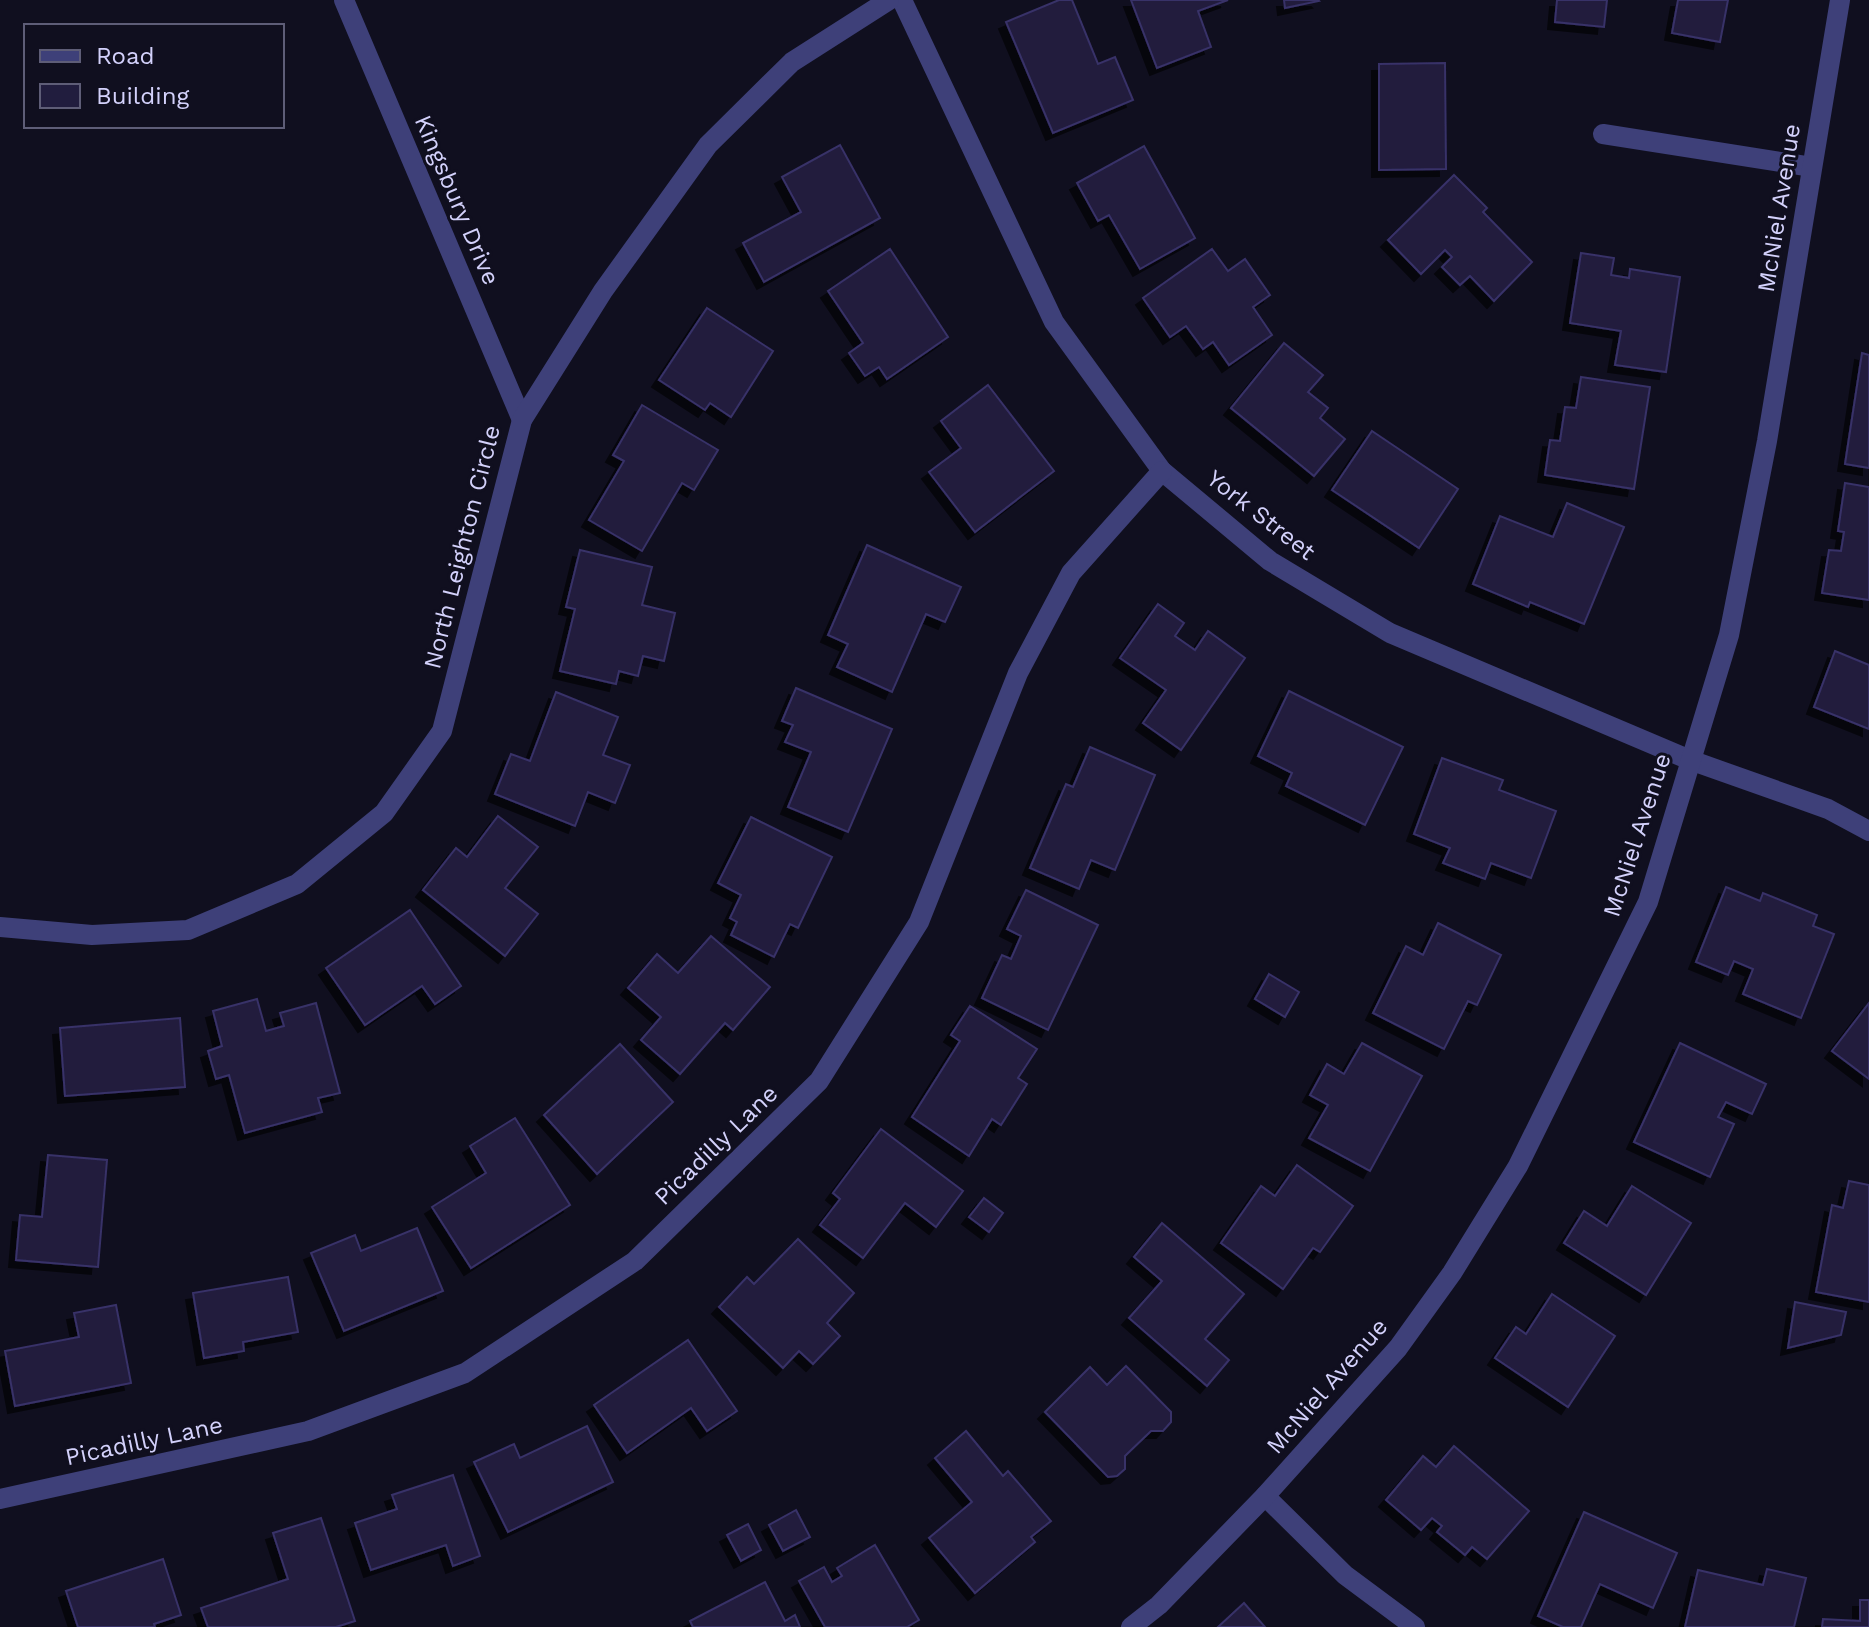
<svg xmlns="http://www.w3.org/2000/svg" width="1869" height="1627" viewBox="0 0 1869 1627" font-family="'Work Sans',sans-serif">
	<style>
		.building { fill: #211d3e; stroke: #383168; stroke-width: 2; filter: url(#shadow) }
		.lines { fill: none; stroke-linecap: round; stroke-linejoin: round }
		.minor { stroke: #3e4079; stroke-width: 20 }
		.labels { text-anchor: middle; stroke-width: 6; stroke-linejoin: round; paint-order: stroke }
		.street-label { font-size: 24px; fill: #d3d1fb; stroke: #100f1f }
	</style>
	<defs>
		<filter id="shadow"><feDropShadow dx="-7" dy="7" stdDeviation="0" flood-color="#0009"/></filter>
	</defs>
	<rect width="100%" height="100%" fill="#100f1f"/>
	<g class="building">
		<path d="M1059,0h13l26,64 17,-7 18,43 -80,33 -47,-111z"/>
		<path d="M1131,0h97l-30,11 13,36 -54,21z"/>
		<path d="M1284,0h34l1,1 -34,7z"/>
		<path d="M1557,0h50l-3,27 -49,-5z"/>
		<path d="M1678,0h50l-8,42 -48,-9z"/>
		<path d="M1445,63l1,106 -67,1v-106z"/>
		<path d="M840,145l40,73 -116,64 -21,-39 58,-31 -19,-35z"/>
		<path d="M1144,146l51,92 -55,31 -31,-54 -11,6 -21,-38z"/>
		<path d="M1454,175l33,33 -4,4 49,50 -38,39 -24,-25 -10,9 -18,-18 10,-10 -7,-7 -24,24 -33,-34z"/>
		<path d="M890,249l58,88 -61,42 -8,-12 -14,9 -16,-23 14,-10 -35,-52z"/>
		<path d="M1212,249l16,22 17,-12 25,36 -17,12 19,28 -43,30 -16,-23 -10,7 -17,-23 -16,11 -27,-39z"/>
		<path d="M1581,253l33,5 -3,17 18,3 1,-9 50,8 -14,95 -51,-7 6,-34 -51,-8z"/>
		<path d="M707,308l66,43 -42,66 -21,-14 -5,7 -46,-30z"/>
		<path d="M1284,343l39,32 -15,17 20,16 -8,10 25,21 -31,37 -83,-68z"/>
		<path d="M1862,353l7,2v113l-24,-4z"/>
		<path d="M1581,377l69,10 -16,102 -89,-14 5,-35 10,1 5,-34 11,1z"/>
		<path d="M988,385l66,86 -79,61 -46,-60 32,-24 -20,-27z"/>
		<path d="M642,405l76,45 -24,40 -12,-7 -40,68 -53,-31 35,-59 -11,-6z"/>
		<path d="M1372,431l86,58 -39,59 -87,-58z"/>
		<path d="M1845,483l24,4v113l-47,-7 7,-43 12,1 3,-19 -6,-1z"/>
		<path d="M1567,503l57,24 -40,97 -54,-22 -2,5 -55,-23 27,-68 53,21z"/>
		<path d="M867,545l94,42 -16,35 -19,-8 -34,78 -55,-25 11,-23 -20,-9z"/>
		<path d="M580,550l72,17 -10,38 33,8 -11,48 -21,-5 -5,20 -19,-5 -3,13 -56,-13 15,-62 -9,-2z"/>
		<path d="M1158,604l26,19 -9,13 20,14 13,-19 37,27 -64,92 -38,-27 23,-33 -46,-32z"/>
		<path d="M1835,651l34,14v64l-55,-22z"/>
		<path d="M796,688l96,41 -44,103 -60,-25 23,-55 -26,-10 8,-17 -11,-4z"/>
		<path d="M1289,691l114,56 -38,78 -79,-39 6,-13 -34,-17z"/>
		<path d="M556,692l62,25 -15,38 27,10 -15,38 -27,-11 -13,34 -80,-32 16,-40 19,7z"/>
		<path d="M1090,747l65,28 -40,95 -24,-10 -12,29 -49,-21 36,-84 7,3z"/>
		<path d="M1442,758l61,22 -4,10 57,21 -25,67 -40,-15 -6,16 -42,-16 7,-15 -36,-14z"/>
		<path d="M498,816l40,31 -33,41 33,26 -33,42 -82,-66 33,-42 11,9z"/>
		<path d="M751,817l81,40 -34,71 -8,-4 -16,33 -43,-22 6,-13 -7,-4 11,-23 -23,-12z"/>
		<path d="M1726,887l34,14 3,-8 54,22 -4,11 21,8 -33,84 -58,-24 10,-25 -19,-8 -6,14 -32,-13z"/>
		<path d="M1026,890l72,35 -50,105 -66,-32 20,-43 9,4 10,-23 -14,-7z"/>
		<path d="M410,910l51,76 -26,18 -13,-18 -57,39 -39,-57z"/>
		<path d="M1438,923l63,32 -24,50 -9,-4 -24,48 -71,-36 33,-67 17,9z"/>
		<path d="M711,936l59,51 -37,43 -8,-7 -45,51 -39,-34 20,-23 -33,-29 29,-34 21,19z"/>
		<path d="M1269,974l30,18 -14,25 -30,-18z"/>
		<path d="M257,999l9,32 18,-5 -4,-13 36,-10 24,90 -22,5 4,14 -77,21 -16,-58 -13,4 -8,-28 14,-5 -9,-35z"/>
		<path d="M1869,1003v76l-37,-28z"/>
		<path d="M970,1006l67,43 -19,29 9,6 -26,41 -9,-6 -23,37 -57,-39 48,-76 -9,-6z"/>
		<path d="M180,1018l5,69 -120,9 -5,-68z"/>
		<path d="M1362,1043l60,33 -52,95 -61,-33 19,-33 -18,-10 17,-31 17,10z"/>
		<path d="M1680,1043l86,41 -14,30 -26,-12 -8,15 16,7 -24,53 -76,-35z"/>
		<path d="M620,1044l53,58 -76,72 -53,-59z"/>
		<path d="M515,1118l55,87 -99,63 -39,-61 54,-34 -16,-27z"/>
		<path d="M881,1129l82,62 -27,36 -31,-24 -42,55 -43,-33 20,-26 -7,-6z"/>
		<path d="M48,1155l59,5 -9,107 -82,-7 4,-45 22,2z"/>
		<path d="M1297,1165l56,41 -33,46 -7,-4 -30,41 -62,-46 40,-57 14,10z"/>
		<path d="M1849,1181l20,4v117l-53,-10 16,-87 11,3z"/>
		<path d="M1632,1186l59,37 -45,72 -82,-52 20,-32 23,15z"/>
		<path d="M984,1198l19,15 -14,19 -20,-15z"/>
		<path d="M1162,1223l82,71 -39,45 24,21 -22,26 -78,-68 33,-37 -28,-24z"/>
		<path d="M417,1228l26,63 -99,40 -33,-78 44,-18 6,16z"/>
		<path d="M798,1239l56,54 -27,30 13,13 -27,28 -14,-13 -16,17 -64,-61 28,-30 7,7z"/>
		<path d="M288,1277l10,55 -55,10 1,9 -40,7 -11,-65z"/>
		<path d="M1552,1294l63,42 -47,71 -73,-49 21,-31 10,7z"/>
		<path d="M1795,1302l51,10 -5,23 -53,13z"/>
		<path d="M116,1305l15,78 -116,23 -10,-55 74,-14 -5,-24z"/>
		<path d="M688,1340l49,71 -30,20 -16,-23 -64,45 -33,-48z"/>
		<path d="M1126,1366l45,46v10l-8,9h-12l-26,25v13l-8,7 -9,1 -63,-65 45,-45 17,18z"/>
		<path d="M587,1426l26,56 -105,50 -34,-70 40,-18 6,14z"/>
		<path d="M966,1431l37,45 5,-5 43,50 -20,16 4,5 -60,51 -46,-55 43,-36 -37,-44z"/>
		<path d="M1454,1446l75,65 -42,48 -15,-12 -7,8 -28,-23 5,-6 -10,-8 -11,12 -35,-30 37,-44 13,11z"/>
		<path d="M453,1475l27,81 -27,10 -7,-21 -75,25 -16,-47 42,-14 -5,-14z"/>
		<path d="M796,1510l14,27 -27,14 -14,-26z"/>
		<path d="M1584,1512l93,41 -24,55 -53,-24 -19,43h-18l-25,-11z"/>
		<path d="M321,1518l34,103 -19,6h-128l-7,-19 87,-29 -15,-46z"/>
		<path d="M748,1524l13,26 -20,11 -14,-26z"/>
		<path d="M875,1545l44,75 -12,7h-82l-26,-46 25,-14 8,15 10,-6 -5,-8z"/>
		<path d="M163,1559l18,56 -27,9 1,3h-77l-12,-36z"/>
		<path d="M1767,1569l39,9 -12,49h-109l13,-57 65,15z"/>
		<path d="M765,1582l20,39 10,-6 5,12h-107l-3,-6z"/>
		<path d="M1860,1600h9v27h-47l1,-8 37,2z"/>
		<path d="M1244,1603l21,24h-47z"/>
	</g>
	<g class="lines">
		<g class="minor">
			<path d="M344,0l178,420"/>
			<path d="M902,0l152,322 108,149 108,90 120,72 300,127 138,49 41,22"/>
			<path d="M1603,134l209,33"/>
			<path d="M0,927l92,8 96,-5 109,-46 87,-71 58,-82 80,-311 81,-129 105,-146 84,-83 97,-62"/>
			<path d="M1265,1496l80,79 70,52"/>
			<path d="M0,1499l308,-68 157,-58 170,-112 184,-180 100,-159 99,-249 53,-100 91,-102"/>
			<path d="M1131,1627l28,-22 106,-109 133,-148 54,-75 66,-107 130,-264 81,-267 38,-194 73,-441"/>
		</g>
	</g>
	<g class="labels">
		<g class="street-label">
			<text transform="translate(457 200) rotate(67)" y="8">Kingsbury Drive</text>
			<text transform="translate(1779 208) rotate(-81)" y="8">McNiel Avenue</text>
			<text transform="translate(1261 515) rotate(38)" y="8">York Street</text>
			<text transform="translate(462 547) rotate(-76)" y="8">North Leighton Circle</text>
			<text transform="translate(1637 835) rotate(-72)" y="8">McNiel Avenue</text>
			<text transform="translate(716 1145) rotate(-44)" y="8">Picadilly Lane</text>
			<text transform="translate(1327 1386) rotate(-49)" y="8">McNiel Avenue</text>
			<text transform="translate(144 1441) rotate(-12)" y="8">Picadilly Lane</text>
		</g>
	</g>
	<rect x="24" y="24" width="260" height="104" fill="#100f1f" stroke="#5e5d77" stroke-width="2"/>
	<rect x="40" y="50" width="40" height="12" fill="#3e4079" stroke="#5e5d77" stroke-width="2"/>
	<text x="96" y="64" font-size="24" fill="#d3d1fb">Road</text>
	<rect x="40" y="84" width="40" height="24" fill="#211d3e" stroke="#5e5d77" stroke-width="2"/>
	<text x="96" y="104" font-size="24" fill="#d3d1fb">Building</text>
</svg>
